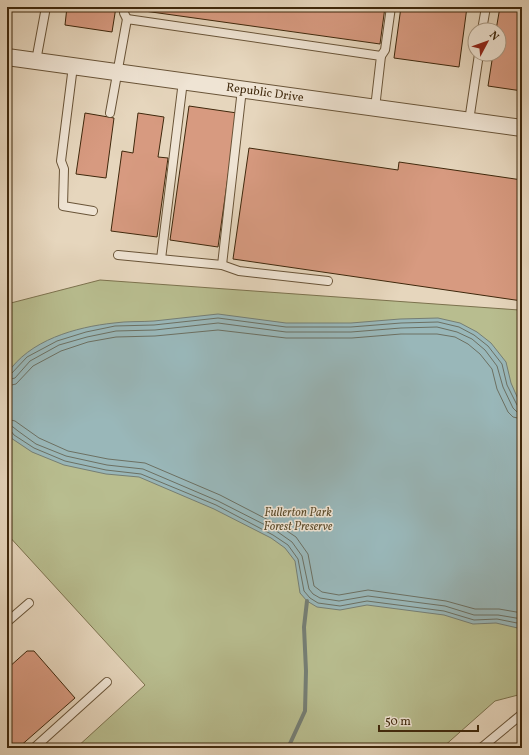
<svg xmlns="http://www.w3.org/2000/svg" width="529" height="755" viewBox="0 0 529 755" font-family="Vollkorn,serif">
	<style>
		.green { fill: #b8bd8f; stroke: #7c724e }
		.water { fill: #99b7b9; stroke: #757e74 }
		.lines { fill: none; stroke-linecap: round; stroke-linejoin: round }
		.shore { stroke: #6c7062; stroke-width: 1 }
		.stream { stroke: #757e74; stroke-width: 4 }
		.building { fill: #d79a80; stroke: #3f280c }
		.lane-casing { stroke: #695438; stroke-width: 10 }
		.street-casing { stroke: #695438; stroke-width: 18 }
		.lane { stroke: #efe4d4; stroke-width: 8 }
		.street { stroke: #efe4d4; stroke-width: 16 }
		.labels { text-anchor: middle; stroke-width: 3; stroke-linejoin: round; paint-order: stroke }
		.street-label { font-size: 12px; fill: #3f280c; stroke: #efe4d4 }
		.park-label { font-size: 12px; font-style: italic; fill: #5d4d2d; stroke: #efe4d4 }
	</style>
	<rect width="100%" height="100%" fill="#e6d6bd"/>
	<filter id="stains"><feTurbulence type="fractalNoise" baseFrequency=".005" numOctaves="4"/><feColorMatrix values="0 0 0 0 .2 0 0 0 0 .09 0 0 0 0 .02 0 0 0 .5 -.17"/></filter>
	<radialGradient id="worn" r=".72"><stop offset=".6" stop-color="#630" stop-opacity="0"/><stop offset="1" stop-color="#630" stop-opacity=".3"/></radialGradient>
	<path class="green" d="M100,280l419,30 3,3v381l-27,7 -53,47h-366l69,-63 -138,-151v-76l2,-2 -2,-1v-151z"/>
	<path class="water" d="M218,314l68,9h65l49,-4 38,-1 22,5 17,9 14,11 15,19 5,21 11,25v221l-26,-6 -23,1 -29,-9 -77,-10 -27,5 -23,-3 -10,-6 -7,-8 -5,-32 -10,-13 -14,-10 -57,-29 -75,-32 -33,-3 -42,-9 -32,-13 -21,-14 -4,-6v-58c22,-34 69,-47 107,-51 13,-2 27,-1 40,-2 21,-2 43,-5 64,-7z"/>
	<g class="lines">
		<g class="shore">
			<path d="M7,375l4,-1 16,-17 30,-16 29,-9 29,-6 39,-1 64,-7 68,9h65l50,-4 37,-1 21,5 15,8 14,11 14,18 5,21 10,20 2,3h3"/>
			<path d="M7,380l8,-2 15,-17 29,-16 28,-8 29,-6 39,-1 63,-7 68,9h65l50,-4 36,-1 20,5 15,7 13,11 12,16 6,21 10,21 4,4 5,1"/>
			<path d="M7,386l9,-2 17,-18 28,-15 27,-9 28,-5 39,-1 63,-6 68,8h66l49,-4h36l18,3 13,7 12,10 12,15 5,20 11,23 5,5 9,2"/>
			<path d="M7,419l8,2 24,17 29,13 40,8 37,4 75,32 58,30 18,12 12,17 6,32 8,6 17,3 29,-5 78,11 29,8h24l23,4"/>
			<path d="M7,425l6,2 5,4 18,13 30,12 41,9 36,4 75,32 57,29 17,12 10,14 7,33 4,5 7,4 19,3 29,-5 77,10 29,9h24l24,4"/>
			<path d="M7,430l4,1 3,4 20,13 31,13 41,9 35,4 75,31 57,30 15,10 10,14 6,32 6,7 8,5 22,3 27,-5 77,10 30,9 23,-1 25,5"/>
		</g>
		<path class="stream" d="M288,748l17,-37 1,-40 -2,-44 3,-26"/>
	</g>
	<g class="building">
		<path d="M67,7h49l-4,25 -47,-7z"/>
		<path d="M131,7h254l-5,37 -250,-35z"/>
		<path d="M401,7h66l-8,60 -65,-9z"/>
		<path d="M500,7h22v84l-34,-5 5,-32h6v-24h-3z"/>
		<path d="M189,106l48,7 -19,134 -48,-7z"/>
		<path d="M85,113l29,5 -8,60 -30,-4z"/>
		<path d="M138,113l26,4 -6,40 10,1 -11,79 -46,-6 11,-80 11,2z"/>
		<path d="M249,148l149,22 1,-8 123,18v121l-289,-42z"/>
		<path d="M27,651h7l41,47 -57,50h-11v-63l4,-4 -4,-4 1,-9z"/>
	</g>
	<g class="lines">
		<defs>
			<g id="lane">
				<path d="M125,7l-1,6 3,6"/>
				<path d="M482,30l4,-23"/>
				<path d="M381,56l4,-6 6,-43"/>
				<path d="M36,61l10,-54"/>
				<path d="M73,66l-12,95 3,8 -1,37 30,5"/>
				<path d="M110,113l17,-94 254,37 -6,52"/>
				<path d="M469,121l10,-67"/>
				<path d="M118,255l104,10 17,6 89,10"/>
				<path d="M161,259l22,-178"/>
				<path d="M222,265l20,-176"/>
				<path d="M7,622l22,-19"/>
				<path d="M34,748l73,-66"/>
				<path d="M481,748l41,-34"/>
			</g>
			<path id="street" d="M7,57l515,71"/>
		</defs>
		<use href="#lane" class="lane-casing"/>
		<use href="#street" class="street-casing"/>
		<use href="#lane" class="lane"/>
		<use href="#street" class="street"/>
	</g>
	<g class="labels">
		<g class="street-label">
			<text transform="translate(265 92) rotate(8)" y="4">Republic Drive</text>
		</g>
		<g class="park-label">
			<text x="298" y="516">Fullerton Park<tspan x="298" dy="14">Forest Preserve</tspan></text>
		</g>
	</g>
	<rect width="529" height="755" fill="none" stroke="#e6d6bd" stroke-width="24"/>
	<rect x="8" y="8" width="513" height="739" fill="none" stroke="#3f280c" stroke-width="2"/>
	<rect x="12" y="12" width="505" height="731" fill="none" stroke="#3f280c"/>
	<g transform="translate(487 42) rotate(49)"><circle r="19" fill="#efe4d4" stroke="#a99984"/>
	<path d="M0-3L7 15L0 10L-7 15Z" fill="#8f2418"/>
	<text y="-6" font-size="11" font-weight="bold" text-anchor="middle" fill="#3f280c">N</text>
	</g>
	<path d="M379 725v6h99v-6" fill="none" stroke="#3f280c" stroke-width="2"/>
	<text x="385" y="725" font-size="12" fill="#3f280c" stroke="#efe4d4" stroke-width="3" paint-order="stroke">50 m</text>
	<rect width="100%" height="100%" filter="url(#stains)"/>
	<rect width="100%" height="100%" fill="url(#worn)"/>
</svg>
